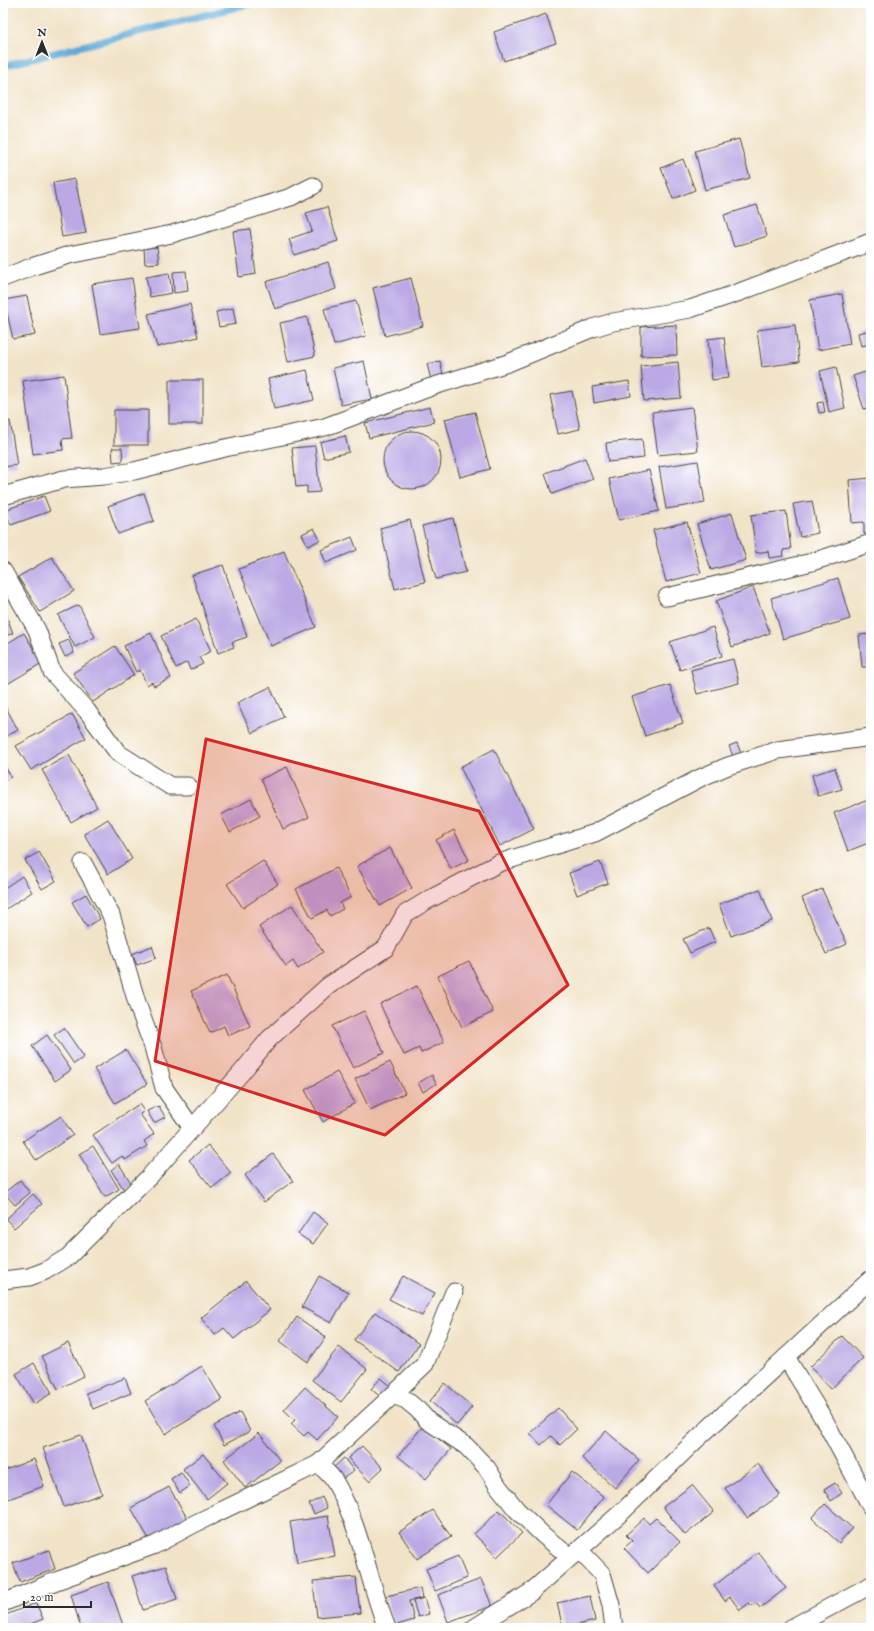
<svg xmlns="http://www.w3.org/2000/svg" width="874" height="1631" viewBox="0 0 874 1631" font-family="'IM FELL English',serif">
	<style>
		.lines { fill: none; stroke-linecap: round; stroke-linejoin: round }
		.stream { stroke: #5eaad7; stroke-width: 7 }
		.building { fill: #baa9e4 }
		.minor-casing { stroke: #494742; stroke-width: 19 }
		.minor { stroke: #fff; stroke-width: 17 }
		.marked { fill: #d62828; fill-opacity: 0.2; stroke: #d62828; stroke-width: 3; stroke-linejoin: round }
	</style>
	<rect width="100%" height="100%" fill="#fff"/>
	<filter id="ink" filterUnits="userSpaceOnUse"><feTurbulence type="fractalNoise" baseFrequency=".025" numOctaves="2"/><feDisplacementMap in="SourceGraphic" scale="8" xChannelSelector="R" yChannelSelector="G"/><feConvolveMatrix kernelMatrix="1 2 1 2 8 2 1 2 1" color-interpolation-filters="sRGB"/></filter>
	<filter id="wash" filterUnits="userSpaceOnUse"><feTurbulence type="fractalNoise" baseFrequency=".012" numOctaves="4" result="noise"/><feDisplacementMap in="SourceGraphic" scale="16" xChannelSelector="R" yChannelSelector="G"/><feGaussianBlur stdDeviation="0.9" result="paint"/><feColorMatrix in="noise" values="0 0 0 0 0 0 0 0 0 0 0 0 0 0 0 0 0 1.4 0 .05"/><feComposite in="paint" operator="in"/></filter>
	<g filter="url(#wash)">
		<rect width="100%" height="100%" fill="#f1e3c7"/>
		<g class="lines">
			<path class="stream" d="M3,66l250,-63"/>
		</g>
		<g id="blocks">
			<g class="building">
				<path d="M546,14l10,29 -52,18 -10,-29z"/>
				<path d="M739,139l11,39 -45,12 -10,-39z"/>
				<path d="M683,159l12,31 -22,9 -12,-31z"/>
				<path d="M75,179l11,54 -24,4 -9,-54z"/>
				<path d="M757,205l10,31 -33,11 -10,-32z"/>
				<path d="M327,207l11,34 -44,14 -5,-16 23,-8 -6,-18z"/>
				<path d="M250,229l6,45 -17,3 -6,-46z"/>
				<path d="M157,247l2,16 -14,1 -1,-16z"/>
				<path d="M328,262l8,27 -61,20 -9,-27z"/>
				<path d="M186,271l2,20 -14,2 -1,-21z"/>
				<path d="M169,273l3,20 -22,4 -4,-20z"/>
				<path d="M132,278l8,50 -40,6 -8,-50z"/>
				<path d="M411,278l12,48 -38,10 -12,-48z"/>
				<path d="M842,294l8,50 -32,6 -8,-50z"/>
				<path d="M27,296l8,39 -22,4 -9,-39z"/>
				<path d="M356,301l10,35 -32,9 -10,-36z"/>
				<path d="M190,304l8,33 -41,10 -9,-33z"/>
				<path d="M233,308l3,16 -17,3 -3,-15z"/>
				<path d="M307,317l8,39 -27,6 -8,-39z"/>
				<path d="M676,325l1,30 -36,1v-29z"/>
				<path d="M795,325l4,37 -37,5 -5,-37z"/>
				<path d="M871,330v14l-10,2 -3,-13z"/>
				<path d="M724,337l5,41 -17,2 -4,-41z"/>
				<path d="M364,361l8,38 -31,6 -8,-37z"/>
				<path d="M440,361l4,19 -12,4 -5,-20z"/>
				<path d="M678,362l3,36 -37,3 -3,-35z"/>
				<path d="M836,367l9,41 -16,4 -9,-41z"/>
				<path d="M307,370l7,30 -40,9 -6,-30z"/>
				<path d="M871,370v37l-7,2 -11,-33z"/>
				<path d="M64,375l8,63 -10,1 1,11 -30,4 -10,-73z"/>
				<rect x="169" y="380" width="34" height="44"/>
				<path d="M629,381l2,15 -37,7 -2,-16z"/>
				<path d="M572,391l8,38 -22,5 -8,-39z"/>
				<path d="M823,402l2,10 -6,1 -2,-10z"/>
				<path d="M430,407l4,15 -65,16 -4,-15z"/>
				<path d="M692,407l6,44 -40,4 -6,-43z"/>
				<rect x="114" y="410" width="34" height="35"/>
				<path d="M475,412l15,57 -30,8 -15,-58z"/>
				<path d="M10,421l7,44 -14,2v-45z"/>
				<circle cx="412" cy="460" r="29"/>
				<path d="M345,436l4,16 -25,6 -4,-16z"/>
				<path d="M642,439l2,19 -36,4 -2,-19z"/>
				<path d="M315,446l5,46 -13,1v-7l-11,1 -4,-39z"/>
				<path d="M112,448h10l1,13 -10,1z"/>
				<path d="M585,458l8,21 -41,15 -7,-21z"/>
				<path d="M698,461l7,42 -39,6 -7,-42z"/>
				<path d="M649,470l10,41 -40,9 -10,-41z"/>
				<path d="M871,478v55l-7,1v-12l-12,1 -3,-43z"/>
				<path d="M144,493l10,28 -36,13 -10,-28z"/>
				<path d="M44,496l6,15 -39,14 -6,-15z"/>
				<path d="M812,501l6,32 -18,4 -7,-33z"/>
				<path d="M786,511l5,38 -8,1 1,6 -15,2 -1,-7 -12,2 -5,-38z"/>
				<path d="M732,513l14,47 -35,10 -14,-46z"/>
				<path d="M453,518l13,54 -30,7 -14,-53z"/>
				<path d="M3,519l4,9 -4,2z"/>
				<path d="M410,520l15,62 -30,7 -15,-61z"/>
				<path d="M687,522l14,51 -35,9 -13,-52z"/>
				<path d="M314,528l6,12 -12,6 -6,-12z"/>
				<path d="M352,537l5,13 -31,13 -5,-13z"/>
				<path d="M284,551l32,76 -45,19 -32,-77z"/>
				<path d="M52,557l22,34 -34,21 -22,-35z"/>
				<path d="M223,565l24,72 -15,5 2,5 -16,6 -26,-78z"/>
				<path d="M838,578l12,41 -67,20 -12,-41z"/>
				<path d="M753,587l17,46 -38,14 -16,-46z"/>
				<path d="M79,605l16,32 -20,10 -17,-32z"/>
				<path d="M3,607l10,26 -10,4z"/>
				<path d="M196,619l15,32 -12,6 4,7 -13,6 -3,-8 -11,6 -15,-32z"/>
				<path d="M713,627l9,29 -42,14 -10,-28z"/>
				<path d="M24,633l18,30 -38,23 -1,-2v-38z"/>
				<path d="M151,633l20,45 -17,8 -2,-4 -5,3 -7,-15 -4,2 -12,-26z"/>
				<path d="M871,634v33h-9l-3,-32z"/>
				<path d="M69,640l5,13 -9,4 -6,-13z"/>
				<path d="M115,646l19,29 -41,27 -20,-29z"/>
				<path d="M733,659l6,24 -42,11 -6,-24z"/>
				<path d="M670,685l13,38 -38,13 -13,-39z"/>
				<path d="M270,687l14,30 -32,16 -15,-30z"/>
				<path d="M3,702l15,28 -15,8z"/>
				<path d="M72,714l14,24 -55,32 -15,-24z"/>
				<path d="M737,743l5,13 -8,3 -5,-13z"/>
				<path d="M494,749l40,80 -34,17 -40,-79z"/>
				<path d="M69,755l28,52 -26,15 -29,-52z"/>
				<path d="M3,763l8,14 -8,5z"/>
				<path d="M287,767l22,50 -26,12 -22,-50z"/>
				<path d="M835,768l7,21 -24,7 -6,-21z"/>
				<path d="M251,799l9,17 -30,16 -9,-17z"/>
				<path d="M871,799v43l-23,9 -14,-38z"/>
				<path d="M108,819l24,40 -24,15 -24,-40z"/>
				<path d="M454,830l15,30 -18,9 -15,-29z"/>
				<path d="M390,848l22,40 -32,18 -23,-40z"/>
				<path d="M39,852l17,29 -14,8 -17,-29z"/>
				<path d="M263,861l15,23 -35,24 -16,-24z"/>
				<path d="M600,862l8,21 -31,12 -8,-22z"/>
				<path d="M336,868l15,29 -11,6 3,6 -13,7 -3,-6 -15,8 -16,-29z"/>
				<path d="M22,876l10,16 -26,17 -3,-4v-16z"/>
				<path d="M760,889l12,32 -41,15 -12,-32z"/>
				<path d="M822,889l25,55 -21,10 -24,-56z"/>
				<path d="M86,894l14,25 -13,8 -15,-25z"/>
				<path d="M292,905l31,47 -25,17 -5,-8 -7,5 -27,-39z"/>
				<path d="M709,928l6,14 -25,11 -7,-14z"/>
				<path d="M152,946l4,12 -19,7 -5,-11z"/>
				<path d="M469,961l24,51 -31,15 -24,-51z"/>
				<path d="M227,975l23,51 -22,10 -4,-10 -14,7 -19,-42z"/>
				<path d="M417,986l27,56 -23,11 -2,-5 -15,7 -24,-51z"/>
				<path d="M364,1011l20,42 -31,15 -21,-42z"/>
				<path d="M64,1028l20,29 -10,7 -20,-29z"/>
				<path d="M47,1035l24,35 -16,11 -23,-35z"/>
				<path d="M126,1050l21,34 -32,19 -21,-34z"/>
				<path d="M390,1062l15,31 -35,17 -15,-31z"/>
				<path d="M337,1072l18,31 -32,19 -18,-32z"/>
				<path d="M432,1075l4,9 -13,8 -5,-9z"/>
				<path d="M139,1104l5,7 -4,3 14,20 -10,7 3,5 -22,14 -3,-4 -10,7 -19,-28z"/>
				<path d="M159,1106l6,11 -11,6 -7,-12z"/>
				<path d="M61,1116l12,19 -37,25 -13,-19z"/>
				<path d="M208,1145l23,28 -19,15 -23,-28z"/>
				<path d="M93,1146l26,43 -14,8 -26,-43z"/>
				<path d="M273,1154l20,27 -29,21 -19,-27z"/>
				<path d="M119,1164l14,22 -8,5 -14,-21z"/>
				<path d="M20,1180l10,13 -15,12 -11,-12z"/>
				<path d="M33,1194l9,10 -28,24 -8,-9z"/>
				<path d="M313,1212l15,11 -15,21 -15,-10z"/>
				<path d="M319,1276l30,16 -18,31 -29,-16z"/>
				<path d="M403,1276l32,17 -13,23 -33,-17z"/>
				<path d="M246,1281l24,29 -36,29 -10,-11 -9,7 -14,-17z"/>
				<path d="M375,1312l44,32 -20,28 -45,-32z"/>
				<path d="M297,1317l29,20 -18,25 -28,-21z"/>
				<path d="M842,1336l21,22 -32,31 -21,-22z"/>
				<path d="M68,1343l16,33 -26,13 -16,-33z"/>
				<path d="M339,1347l28,22 -26,33 -29,-22z"/>
				<path d="M34,1363l18,30 -18,11 -18,-30z"/>
				<path d="M202,1366l20,34 -57,34 -20,-33z"/>
				<path d="M125,1378l6,15 -38,16 -7,-16z"/>
				<path d="M381,1378l11,9 -10,11 -11,-9z"/>
				<path d="M445,1383l27,24 -15,18 -27,-24z"/>
				<path d="M305,1387l33,30 -21,23 -9,-8 -4,4 -13,-12 4,-4 -11,-10z"/>
				<path d="M558,1408l19,21 -17,16 -9,-9 -10,9 -11,-12z"/>
				<path d="M240,1412l10,19 -26,14 -10,-19z"/>
				<path d="M423,1426l28,23 -25,30 -28,-23z"/>
				<path d="M606,1431l33,29 -24,28 -33,-30z"/>
				<path d="M259,1433l21,28 -35,27 -21,-28z"/>
				<path d="M81,1435l21,59 -38,13 -21,-59z"/>
				<path d="M362,1446l21,22 -14,13 -21,-23z"/>
				<path d="M203,1454l24,29 -20,16 -24,-30z"/>
				<path d="M344,1458l10,13 -12,8 -9,-11z"/>
				<path d="M34,1459l10,27 -41,15v-30z"/>
				<path d="M758,1464l22,31 -33,23 -22,-30z"/>
				<path d="M181,1472l9,14 -10,7 -9,-14z"/>
				<path d="M572,1472l32,25 -27,33 -31,-25z"/>
				<path d="M835,1483l7,10 -11,8 -7,-11z"/>
				<path d="M692,1485l22,27 -29,23 -22,-28z"/>
				<path d="M169,1487l18,31 -38,21 -18,-31z"/>
				<path d="M322,1497l5,11 -13,6 -5,-10z"/>
				<path d="M825,1504l27,24 -13,15 -27,-25z"/>
				<path d="M433,1510l18,27 -34,22 -18,-27z"/>
				<path d="M499,1510l23,23 -25,24 -23,-23z"/>
				<path d="M328,1516l7,40 -38,7 -7,-41z"/>
				<path d="M644,1518l5,6 7,-6 24,24 -32,31 -24,-25 8,-7 -6,-6z"/>
				<path d="M49,1550l6,19 -35,13 -7,-19z"/>
				<path d="M758,1552l28,36 -26,20 -4,-5 -4,3 -3,-3 -9,7 -10,-13 -5,4 -11,-15z"/>
				<path d="M458,1556l9,22 -32,13 -9,-22z"/>
				<path d="M166,1566l11,33 -34,11 -11,-34z"/>
				<path d="M356,1577l4,36 -43,4 -4,-36z"/>
				<path d="M481,1579l11,27 -44,16 -10,-27z"/>
				<path d="M108,1582l16,46h-43l-10,-33z"/>
				<path d="M420,1588l2,10 -13,3 5,19 -21,6 -7,-30z"/>
				<path d="M590,1596l5,25 -32,7 -6,-25z"/>
				<path d="M424,1598l5,16 -11,3 -5,-16z"/>
				<path d="M36,1603l7,16 -22,9h-18v-12z"/>
			</g>
		</g>
	</g>
	<g filter="url(#ink)">
		<use href="#blocks" fill-opacity="0" stroke="#494742" stroke-width="1"/>
		<g class="lines">
			<defs>
				<g id="minor">
					<path d="M3,278l28,-11 38,-12 103,-21 119,-37 22,-11"/>
					<path d="M3,496l61,-17 40,-3 30,-5 91,-23 100,-21 106,-40 77,-24 85,-35 20,-6 77,-13 47,-16 134,-51"/>
					<path d="M3,571l34,59 15,42 35,39 31,42 52,33h18"/>
					<path d="M667,597l145,-35 59,-19"/>
					<path d="M83,863l28,52 27,91 15,41 11,41 28,40"/>
					<path d="M3,1280l26,-3 16,-6 23,-14 81,-80 93,-105 27,-33 59,-53 58,-38 19,-34 23,-14 71,-37 96,-30 105,-55 28,-12 50,-16 93,-13"/>
					<path d="M786,1357l40,66 45,84"/>
					<path d="M393,1395l32,-31 29,-72"/>
					<path d="M318,1464c6,5 13,11 17,18 26,45 33,98 52,146"/>
					<path d="M579,1550l23,24 9,31 3,23"/>
					<path d="M3,1603l45,-19 107,-39 39,-21 124,-60 75,-69 13,5 12,10 10,11 38,25 21,22 11,18 18,23 27,26 27,22"/>
					<path d="M474,1628l57,-36 93,-82 73,-71 174,-160"/>
					<path d="M791,1628l80,-43"/>
				</g>
			</defs>
			<use href="#minor" class="minor-casing"/>
			<use href="#minor" class="minor"/>
		</g>
	</g>
	<path class="marked" d="M206,739l273,72 89,174 -183,150 -230,-74z"/>
	<rect width="874" height="1631" fill="none" stroke="#fff" stroke-width="16"/>
	<g transform="translate(42 42)" stroke="#ffffff" stroke-width="3" paint-order="stroke">
	<path d="M0-3L7 15L0 10L-7 15Z" fill="#2b2b2b"/>
	<text y="-6" font-size="11" font-weight="bold" text-anchor="middle" fill="#2b2b2b">N</text>
	</g>
	<path d="M24 1601v6h67v-6" fill="none" stroke="#2b2b2b" stroke-width="2"/>
	<text x="30" y="1601" font-size="12" fill="#2b2b2b" stroke="#ffffff" stroke-width="3" paint-order="stroke">20 m</text>
</svg>
